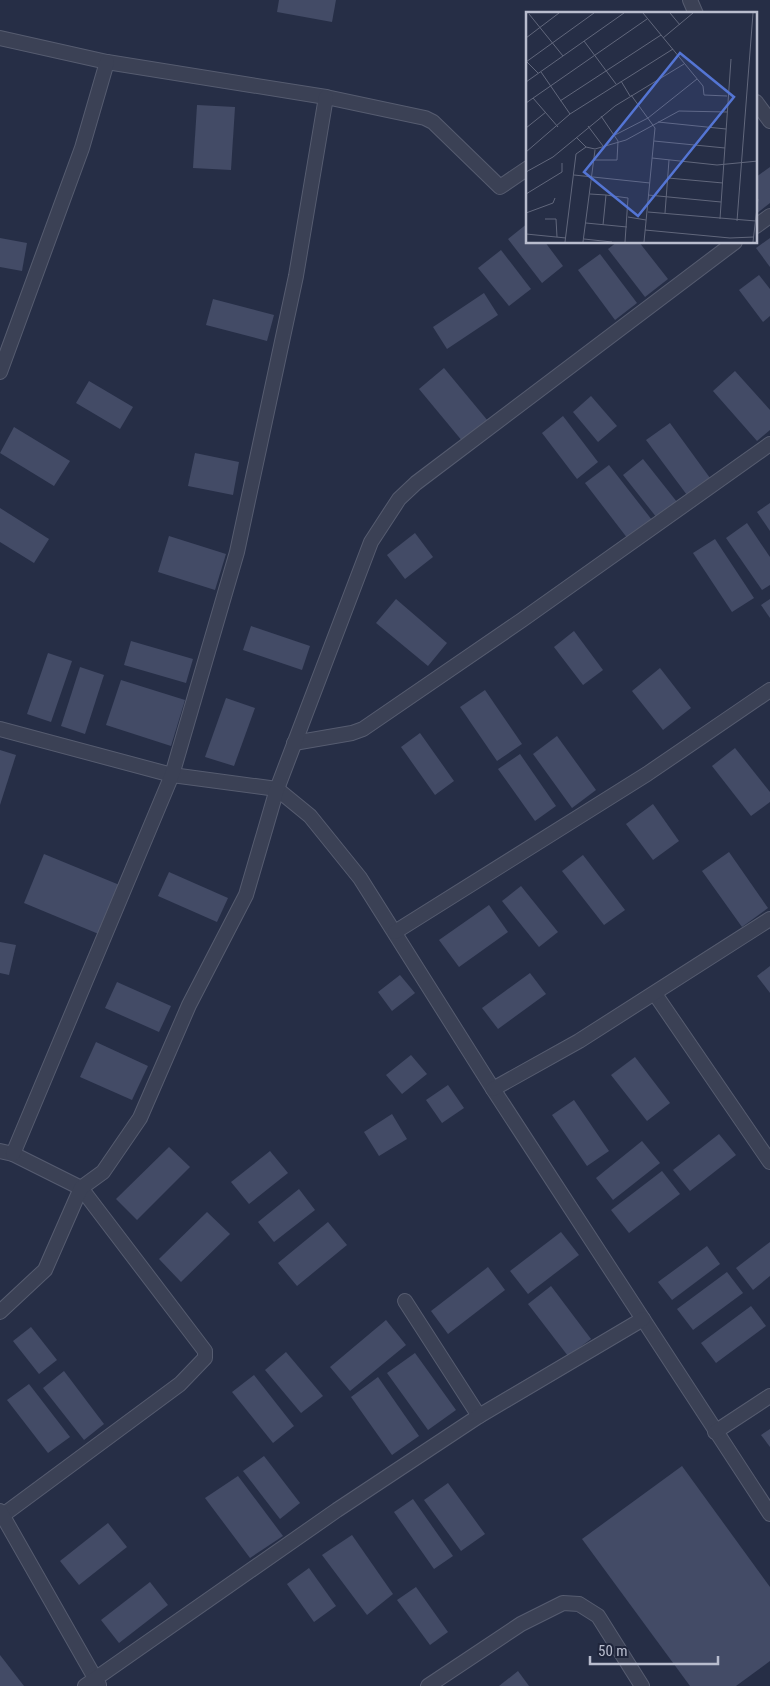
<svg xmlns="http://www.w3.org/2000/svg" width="770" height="1686" viewBox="0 0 770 1686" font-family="'Roboto Condensed',sans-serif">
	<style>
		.building { fill: #434b66 }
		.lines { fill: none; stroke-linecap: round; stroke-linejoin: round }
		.minor-casing { stroke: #565c70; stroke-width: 16 }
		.minor { stroke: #3b4155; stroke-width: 14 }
		.inset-road { fill: none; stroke: #61677c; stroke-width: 1 }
		.view { fill: #5475d4; fill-opacity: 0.15; stroke: #5475d4; stroke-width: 2.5 }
		.inset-edge { fill: none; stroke: #b9bdce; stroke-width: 2.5 }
	</style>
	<rect width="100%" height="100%" fill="#262e46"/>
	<g class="building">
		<path d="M279,0h57l-4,22 -55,-10z"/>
		<path d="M197,105l38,2 -4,63 -38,-2z"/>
		<path d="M770,167v36l-14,11v-37z"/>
		<path d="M528,223v19h17l18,24 -21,17 -34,-44z"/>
		<path d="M0,238l27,5 -5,28 -22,-4z"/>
		<path d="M770,238v29l-14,-19z"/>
		<path d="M617,242h22l29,37 -23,18 -37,-48z"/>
		<path d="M501,250l30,39 -22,17 -31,-38z"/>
		<path d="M600,254l37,49 -22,17 -37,-50z"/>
		<path d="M759,275l11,14v27l-7,6 -24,-32z"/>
		<path d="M484,293l14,22 -51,34 -14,-22z"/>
		<path d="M213,299l61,16 -7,26 -61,-16z"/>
		<path d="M444,368l44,53 -25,21 -44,-53z"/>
		<path d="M735,371l35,39v20l-13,11 -44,-50z"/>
		<path d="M89,381l44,26 -13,22 -44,-26z"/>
		<path d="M591,396l26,30 -19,16 -25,-30z"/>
		<path d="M563,416l35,46 -21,17 -35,-46z"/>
		<path d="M670,423l40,55 -23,17 -41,-55z"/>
		<path d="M14,427l56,34 -16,25 -54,-33z"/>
		<path d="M195,453l44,9 -6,33 -45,-9z"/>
		<path d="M643,459l34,43 -20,16 -34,-43z"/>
		<path d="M609,465l43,55 -24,19 -43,-56z"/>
		<path d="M770,503v28l-13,-19z"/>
		<path d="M0,508l49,31 -15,24 -34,-21z"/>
		<path d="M747,523l23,34v28l-8,5 -36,-52z"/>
		<path d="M415,533l18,24 -28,22 -18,-24z"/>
		<path d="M169,536l57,18 -11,36 -57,-18z"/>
		<path d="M715,539l39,59 -22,14 -39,-59z"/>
		<path d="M396,599l51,44 -19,23 -52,-43z"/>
		<path d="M770,599v19l-9,-13z"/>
		<path d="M251,626l59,20 -8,24 -59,-20z"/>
		<path d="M574,631l29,39 -20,15 -29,-38z"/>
		<path d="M131,641l62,18 -7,24 -62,-18z"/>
		<path d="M48,653l24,8 -21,61 -24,-8z"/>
		<path d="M80,667l24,8 -19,59 -24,-8z"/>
		<path d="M660,668l31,40 -28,22 -31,-39z"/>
		<path d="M121,680l64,20 -14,46 -65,-21z"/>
		<path d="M485,690l37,54 -25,17 -37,-54z"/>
		<path d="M226,698l29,10 -21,58 -29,-9z"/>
		<path d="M420,733l34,48 -19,14 -34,-48z"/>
		<path d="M557,736l39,54 -24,18 -39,-54z"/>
		<path d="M735,748l35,44v10l-19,14 -39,-50z"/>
		<path d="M0,750l16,5 -16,50z"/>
		<path d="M520,754l36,52 -21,15 -37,-52z"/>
		<path d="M653,804l26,37 -26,19 -27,-36z"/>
		<path d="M729,852l39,56 -26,19 -40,-56z"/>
		<path d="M44,854l78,32 -21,49 -77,-32z"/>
		<path d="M583,855l42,55 -21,15 -42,-54z"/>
		<path d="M169,872l59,26 -11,24 -59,-26z"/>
		<path d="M521,886l37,46 -19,15 -37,-46z"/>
		<path d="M489,905l19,27 -49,35 -20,-27z"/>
		<path d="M0,942l16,3 -7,30 -9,-2z"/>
		<path d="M770,966v27l-13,-17z"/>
		<path d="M530,973l16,21 -48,35 -16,-21z"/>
		<path d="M400,975l15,18 -23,18 -14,-19z"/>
		<path d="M117,982l54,24 -12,26 -54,-24z"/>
		<path d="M96,1042l52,24 -16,34 -52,-23z"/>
		<path d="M411,1055l16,19 -25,20 -16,-19z"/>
		<path d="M635,1057l35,46 -23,18 -36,-46z"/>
		<path d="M448,1085l16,23 -22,15 -16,-23z"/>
		<path d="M574,1100l35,51 -22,15 -35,-51z"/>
		<path d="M392,1114l15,25 -28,17 -15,-24z"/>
		<path d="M719,1134l17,21 -46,36 -17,-21z"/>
		<path d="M642,1141l18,22 -47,37 -17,-22z"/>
		<path d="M169,1147l21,20 -53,53 -21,-21z"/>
		<path d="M270,1151l18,22 -39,31 -18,-22z"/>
		<path d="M662,1171l18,23 -51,39 -18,-23z"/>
		<path d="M299,1189l16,21 -41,32 -16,-20z"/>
		<path d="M207,1212l23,22 -49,48 -22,-23z"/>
		<path d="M328,1222l19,23 -50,41 -19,-23z"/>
		<path d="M561,1232l18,23 -51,39 -18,-23z"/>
		<path d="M770,1242v34l-17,14 -17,-22z"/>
		<path d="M707,1246l13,18 -48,36 -14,-18z"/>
		<path d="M488,1267l17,23 -57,44 -17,-23z"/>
		<path d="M727,1272l16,21 -50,37 -16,-21z"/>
		<path d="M551,1286l40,53 -23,17 -40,-52z"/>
		<path d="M751,1306l15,20 -50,37 -15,-20z"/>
		<path d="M386,1320l20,25 -56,46 -20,-24z"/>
		<path d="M31,1327l26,33 -18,14 -26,-33z"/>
		<path d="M286,1352l37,44 -22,17 -36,-43z"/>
		<path d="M415,1353l41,57 -28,20 -41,-57z"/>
		<path d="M64,1371l40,53 -20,16 -41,-52z"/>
		<path d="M254,1375l40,51 -21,17 -41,-51z"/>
		<path d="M378,1377l41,59 -27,19 -41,-58z"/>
		<path d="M29,1384l41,53 -22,16 -41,-53z"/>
		<path d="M770,1429v18l-9,-12z"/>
		<path d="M264,1456l36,47 -20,16 -37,-48z"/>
		<path d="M682,1466l88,121v74l-34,25h-46l-108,-147z"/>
		<path d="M238,1476l45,60 -33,22 -45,-60z"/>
		<path d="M448,1483l37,51 -24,17 -37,-51z"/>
		<path d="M413,1499l40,57 -19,13 -40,-57z"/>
		<path d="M108,1523l19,24 -48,38 -19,-24z"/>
		<path d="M352,1535l41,59 -26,21 -45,-60z"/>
		<path d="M309,1568l27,38 -22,16 -27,-38z"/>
		<path d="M150,1582l18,23 -49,38 -18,-23z"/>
		<path d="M416,1587l32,45 -18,13 -33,-45z"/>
		<path d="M0,1655l24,31h-24z"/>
		<path d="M518,1671l11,15h-30z"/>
	</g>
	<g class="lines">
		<defs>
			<g id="minor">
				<path d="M690,0l6,14"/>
				<path d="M0,38l107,24 219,35 99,21 8,4 67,65 28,-19"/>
				<path d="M756,102l14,19"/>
				<path d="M756,226l14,-10"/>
				<path d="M0,372l82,-224 25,-86"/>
				<path d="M0,729l172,46 105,14 33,27 50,62 133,211 277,425"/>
				<path d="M294,743l58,-10 11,-4 159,-109 248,-176"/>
				<path d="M395,932l252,-158 123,-84"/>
				<path d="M655,994l115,168"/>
				<path d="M493,1089l86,-48 191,-122"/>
				<path d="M0,1151l13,3 68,34 124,163v7l-25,26 -177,131"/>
				<path d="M13,1154l159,-379 65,-223 59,-276 30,-179"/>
				<path d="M405,1301l74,115"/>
				<path d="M0,1312l45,-42 36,-82 22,-16 37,-54 49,-113 57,-110 31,-106 94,-247 28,-43 17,-16 319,-241"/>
				<path d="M715,1432l55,-36"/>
				<path d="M0,1511l99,174"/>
				<path d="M85,1686l252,-176 142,-94 164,-97"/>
				<path d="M428,1686l93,-62 42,-21 16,1 19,12 44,70"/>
			</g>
		</defs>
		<use href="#minor" class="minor-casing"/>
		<use href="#minor" class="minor"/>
	</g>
	<g transform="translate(526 12)">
		<rect width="231" height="231" fill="#262e46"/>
		<path class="inset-road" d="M117,1l60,73 1,9 23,1M144,1l10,12M3,2l34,42M0,26l33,-25M137,26l30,-25M58,29l32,43M0,50l68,-49M1,50l11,11M15,60l29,42M95,69l9,15M0,70l98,-69M105,83l24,33 -11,114M7,86l25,29M34,89l101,-66M0,91l121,-84M132,110l68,7M62,114l15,20M0,116l20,-16M89,123l33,-17 49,-39M128,129l71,7M60,135l9,2 31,-9 53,-29 48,1M0,140l44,-38 103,-65M126,146l65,7 41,-4M68,148h23l1,-19 -17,-25M0,160l27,-15 62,-51 69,-42M48,163l76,8M142,166l55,5M0,182l36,-22v-9M64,182l16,1M122,183l73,7M122,200l108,9M0,201l27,-10 2,-5M139,201l4,-53M102,205l18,3M19,207h11l1,18M194,207l11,-160M211,209l16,-208M60,211l41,4M77,213l3,-30 22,3 -3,44M119,218l85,8 24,-1M0,222l40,4M58,227l28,3M39,230l11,-88 10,-7 -10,-10M57,230l12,-92M227,230l5,-43"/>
		<path class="view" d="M154,41l54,44 -96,119 -54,-44z"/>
		<rect width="231" height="231" class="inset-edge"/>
	</g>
	<path d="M590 1656v8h128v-8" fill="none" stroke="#b9bdce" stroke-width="2.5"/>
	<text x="598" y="1656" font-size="15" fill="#b9bdce" stroke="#1f253b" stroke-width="4" paint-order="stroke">50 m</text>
</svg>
